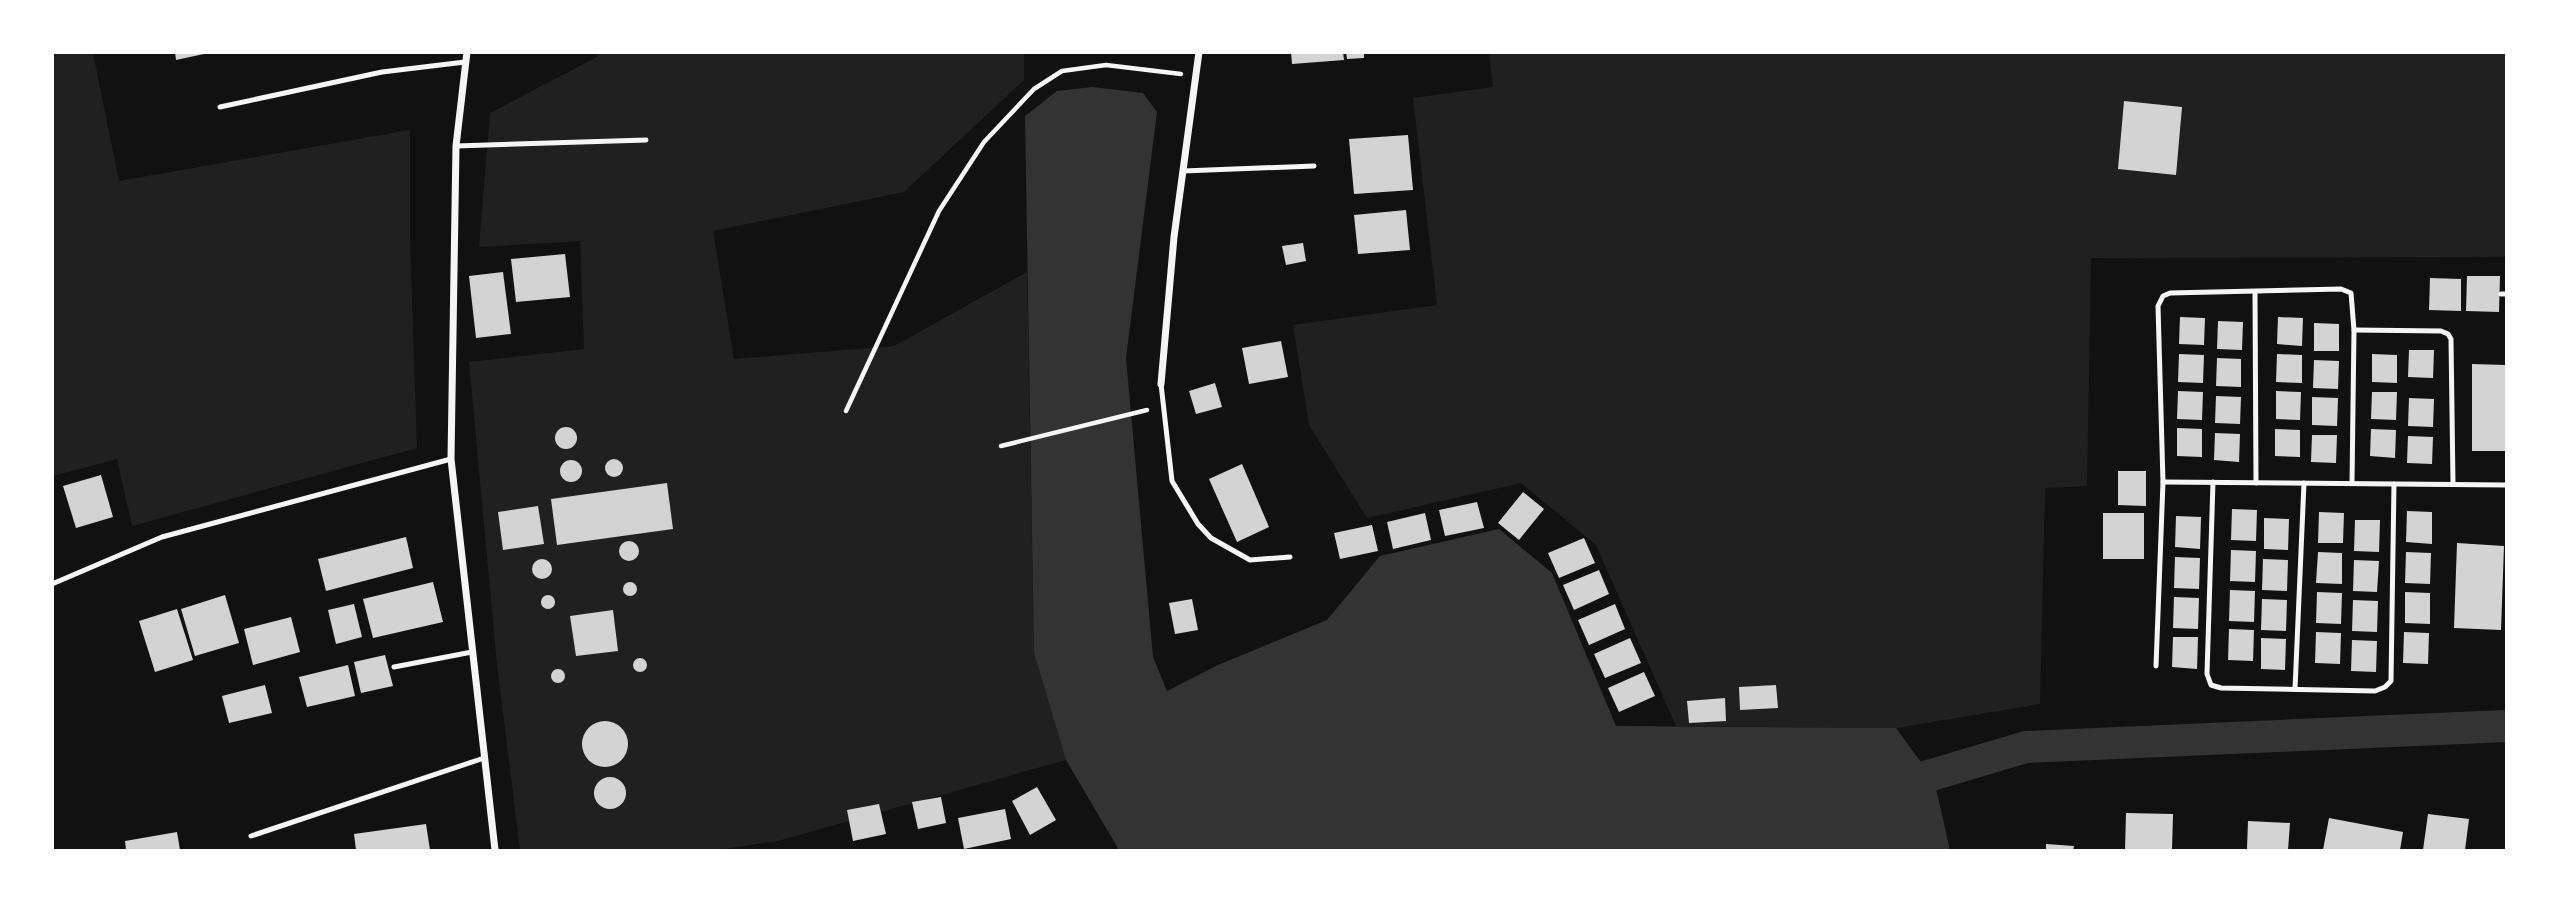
<svg xmlns="http://www.w3.org/2000/svg" width="2559" height="903" viewBox="0 0 2559 903" font-family="'PT Sans Narrow',sans-serif">
	<style>
		.green { fill: #202020 }
		.water { fill: #333 }
		.lines { fill: none; stroke-linecap: round; stroke-linejoin: round }
		.canal { stroke: #333; stroke-width: 32 }
		.building { fill: #d3d3d3 }
		.path { stroke: #f5f5f5; stroke-width: 4.5 }
		.service { stroke: #f5f5f5; stroke-width: 5 }
		.minor { stroke: #f5f5f5; stroke-width: 7 }
	</style>
	<rect width="100%" height="100%" fill="#111"/>
	<g class="green">
		<path d="M53,52l40,1 26,128 291,-51v111l7,207 -285,78 -15,-67 -64,17z"/>
		<path d="M599,53h425v27l-120,112 -191,39 21,128 160,-13 133,-74 7,381 32,107 -288,81 -61,9h-197l-23,-185 -28,-303 115,-13 -4,-108 -101,6 11,-134 107,-56z"/>
		<path d="M1489,53h1017v204l-415,1 -4,228 -42,2 -5,216 -144,24 -220,-2 -80,-181 -75,-62 -154,35 -58,-93 -16,-100 144,-20 -24,-207 80,-11z"/>
	</g>
	<path class="water" d="M1092,87l51,6 14,19 -31,246 27,299 14,34 51,-26 109,-45 53,-64 119,-27 53,44 64,153 280,2 38,52 16,70h-831l-53,-90 -32,-107 -9,-537 32,-25z"/>
	<g class="lines">
		<path class="canal" d="M1891,787l135,-40 480,-21"/>
	</g>
	<g class="building">
		<path d="M175,52h29v2l-28,6z"/>
		<path d="M1291,52h52l1,8 -52,4z"/>
		<path d="M1346,52h18v6l-17,1z"/>
		<path d="M2124,101l58,6 -6,68 -58,-6z"/>
		<path d="M1408,135l5,55 -59,4 -5,-55z"/>
		<path d="M1406,210l4,40 -52,4 -4,-39z"/>
		<path d="M1303,243l3,18 -20,4 -4,-19z"/>
		<path d="M565,254l5,43 -54,5 -5,-43z"/>
		<path d="M503,272l8,62 -35,4 -7,-62z"/>
		<path d="M2467,276h33l-1,36 -33,-1z"/>
		<path d="M2430,278l31,1v32l-32,-1z"/>
		<path d="M2180,317l25,1 -1,27 -25,-1z"/>
		<path d="M2278,317l25,1 -1,28 -25,-2z"/>
		<path d="M2218,321l25,1 -1,28 -25,-1z"/>
		<path d="M2314,323l25,1v27h-25z"/>
		<path d="M1281,341l7,36 -39,7 -7,-36z"/>
		<path d="M2409,350h25l-1,28 -25,-1z"/>
		<path d="M2179,354l25,1 -1,28 -25,-1z"/>
		<path d="M2277,354l25,1v28l-26,-1z"/>
		<path d="M2372,354l25,1v28l-25,-1z"/>
		<path d="M2217,358l24,1v28l-25,-1z"/>
		<path d="M2314,360l25,1 -1,28 -25,-1z"/>
		<path d="M2472,364l34,1v86h-34z"/>
		<path d="M1215,383l7,24 -26,7 -7,-23z"/>
		<path d="M2178,391l25,1 -1,28 -25,-1z"/>
		<path d="M2276,391l25,1 -1,28 -24,-1z"/>
		<path d="M2372,392h25l-1,28 -25,-1z"/>
		<path d="M2216,396l25,1 -1,27 -25,-1z"/>
		<path d="M2312,397l26,1 -1,28 -25,-1z"/>
		<path d="M2409,398l25,1 -1,28 -25,-1z"/>
		<circle cx="566" cy="438" r="11"/>
		<path d="M2177,428l25,1v28l-25,-1z"/>
		<path d="M2275,429l25,1v27l-25,-1z"/>
		<path d="M2371,429l25,1 -1,28 -25,-2z"/>
		<path d="M2215,433l25,1 -1,28 -25,-2z"/>
		<path d="M2312,435h25l-1,28 -25,-1z"/>
		<path d="M2408,436l25,1 -1,27 -25,-1z"/>
		<circle cx="614" cy="468" r="9"/>
		<circle cx="571" cy="471" r="11"/>
		<path d="M1242,464l27,63 -32,15 -28,-63z"/>
		<path d="M2118,471h28v35l-28,-1z"/>
		<path d="M101,475l12,42 -37,11 -13,-42z"/>
		<path d="M667,483l6,46 -116,16 -6,-46z"/>
		<path d="M1523,492l21,17 -25,31 -21,-17z"/>
		<path d="M1477,502l7,26 -39,8 -6,-26z"/>
		<path d="M538,506l6,38 -41,6 -5,-38z"/>
		<path d="M2232,509l25,1 -1,31 -25,-1z"/>
		<path d="M2407,511l25,1v32l-26,-2z"/>
		<path d="M2319,512l25,1 -1,30h-25z"/>
		<path d="M1425,513l6,27 -38,9 -6,-27z"/>
		<rect x="2103" y="513" width="41" height="46"/>
		<path d="M2176,516l25,1 -1,32 -25,-2z"/>
		<path d="M2264,518l25,1 -1,31 -24,-1z"/>
		<path d="M2355,520h25l-1,32 -25,-1z"/>
		<path d="M1372,525l6,26 -38,8 -6,-26z"/>
		<path d="M406,537l7,31 -87,23 -8,-32z"/>
		<path d="M1584,538l11,25 -36,15 -11,-25z"/>
		<circle cx="629" cy="551" r="10"/>
		<path d="M2457,543l47,3 -3,84 -47,-2z"/>
		<path d="M2231,550l25,1 -1,31 -25,-1z"/>
		<path d="M2318,552l24,1v31l-26,-1z"/>
		<path d="M2406,552l25,1 -1,31 -25,-1z"/>
		<path d="M2175,557l25,1 -1,31 -25,-1z"/>
		<path d="M2263,559l25,1 -1,31 -25,-1z"/>
		<circle cx="542" cy="569" r="10"/>
		<path d="M2354,560l25,1 -2,31 -24,-1z"/>
		<path d="M1599,570l10,24 -35,16 -11,-25z"/>
		<circle cx="630" cy="589" r="7"/>
		<path d="M433,582l10,40 -70,16 -10,-39z"/>
		<path d="M2230,590l25,1 -1,31 -25,-1z"/>
		<path d="M2317,592l25,1 -1,31 -25,-1z"/>
		<path d="M2405,592l25,1v31l-25,-1z"/>
		<circle cx="548" cy="602" r="7"/>
		<path d="M225,595l14,48 -44,13 -14,-47z"/>
		<path d="M2174,597l25,1 -1,31 -25,-1z"/>
		<path d="M1192,599l6,31 -23,4 -6,-31z"/>
		<path d="M2262,599l25,1 -1,31 -25,-1z"/>
		<path d="M2353,600l25,1 -1,31 -25,-1z"/>
		<path d="M354,604l8,33 -26,7 -8,-34z"/>
		<path d="M1615,604l10,25 -36,16 -11,-25z"/>
		<path d="M177,609l16,51 -38,12 -16,-51z"/>
		<path d="M613,610l5,41 -42,5 -6,-40z"/>
		<path d="M291,617l9,35 -47,13 -9,-36z"/>
		<path d="M2229,629l25,1 -1,31 -25,-1z"/>
		<path d="M2316,632l25,1 -1,31 -25,-1z"/>
		<path d="M2404,632l25,1 -1,31 -25,-1z"/>
		<path d="M2173,637h25l-1,32 -25,-2z"/>
		<path d="M1630,638l11,25 -36,15 -11,-24z"/>
		<path d="M2261,638l25,1 -1,31 -24,-1z"/>
		<path d="M2352,640l25,1 -1,31 -25,-1z"/>
		<path d="M385,655l8,31 -32,7 -7,-31z"/>
		<circle cx="640" cy="665" r="7"/>
		<path d="M348,665l7,31 -48,11 -8,-30z"/>
		<circle cx="558" cy="676" r="7"/>
		<path d="M1644,672l11,24 -36,16 -11,-24z"/>
		<path d="M265,685l7,28 -43,10 -7,-27z"/>
		<path d="M1776,685l2,23 -38,2 -1,-23z"/>
		<path d="M1725,698l1,23 -37,2 -2,-22z"/>
		<circle cx="605" cy="744" r="23"/>
		<circle cx="610" cy="793" r="16"/>
		<path d="M1037,787l19,33 -26,15 -18,-34z"/>
		<path d="M941,797l5,26 -28,6 -6,-27z"/>
		<path d="M879,804l7,30 -33,7 -6,-31z"/>
		<path d="M1005,809l6,30 -47,10 -6,-31z"/>
		<path d="M2126,813l47,1 -1,36h-47z"/>
		<path d="M2428,814l41,5 -4,31h-42z"/>
		<path d="M2329,818l74,14 -3,18h-77z"/>
		<path d="M2248,821l42,2 -2,27 -41,-1z"/>
		<path d="M426,824l4,26h-74l-2,-16z"/>
		<path d="M177,832l3,18h-54l-1,-9z"/>
		<path d="M2046,844l28,2 -1,4h-27z"/>
	</g>
	<g class="lines">
		<g class="path">
			<path d="M846,411l93,-200 45,-69 50,-53 28,-18 44,-6 75,9"/>
			<path d="M1001,446l146,-36"/>
		</g>
		<g class="service">
			<path d="M220,107l162,-35 83,-10"/>
			<path d="M456,146l190,-6"/>
			<path d="M1183,171l131,-5"/>
			<path d="M2255,292l1,191"/>
			<path d="M2501,294h5"/>
			<path d="M2354,330l87,1 7,3 3,5 2,145"/>
			<path d="M1161,384l11,97 26,43 13,14 39,22 40,-3"/>
			<path d="M2163,482l343,3"/>
			<path d="M2213,482l-6,192 4,11 10,3 154,3 10,-4 6,-6 3,-197"/>
			<path d="M52,584l110,-47 289,-78"/>
			<path d="M2156,666l7,-184 -5,-176 5,-10 7,-3 171,-4 10,4 3,37 -2,153"/>
			<path d="M394,667l78,-15"/>
			<path d="M2295,689l9,-206"/>
			<path d="M251,836l233,-78"/>
		</g>
		<g class="minor">
			<path d="M467,52l-11,94 -5,313 44,391"/>
			<path d="M1161,384l13,-147 25,-185"/>
		</g>
	</g>
	<rect width="2559" height="903" fill="none" stroke="#ffffff" stroke-width="108"/>
</svg>
